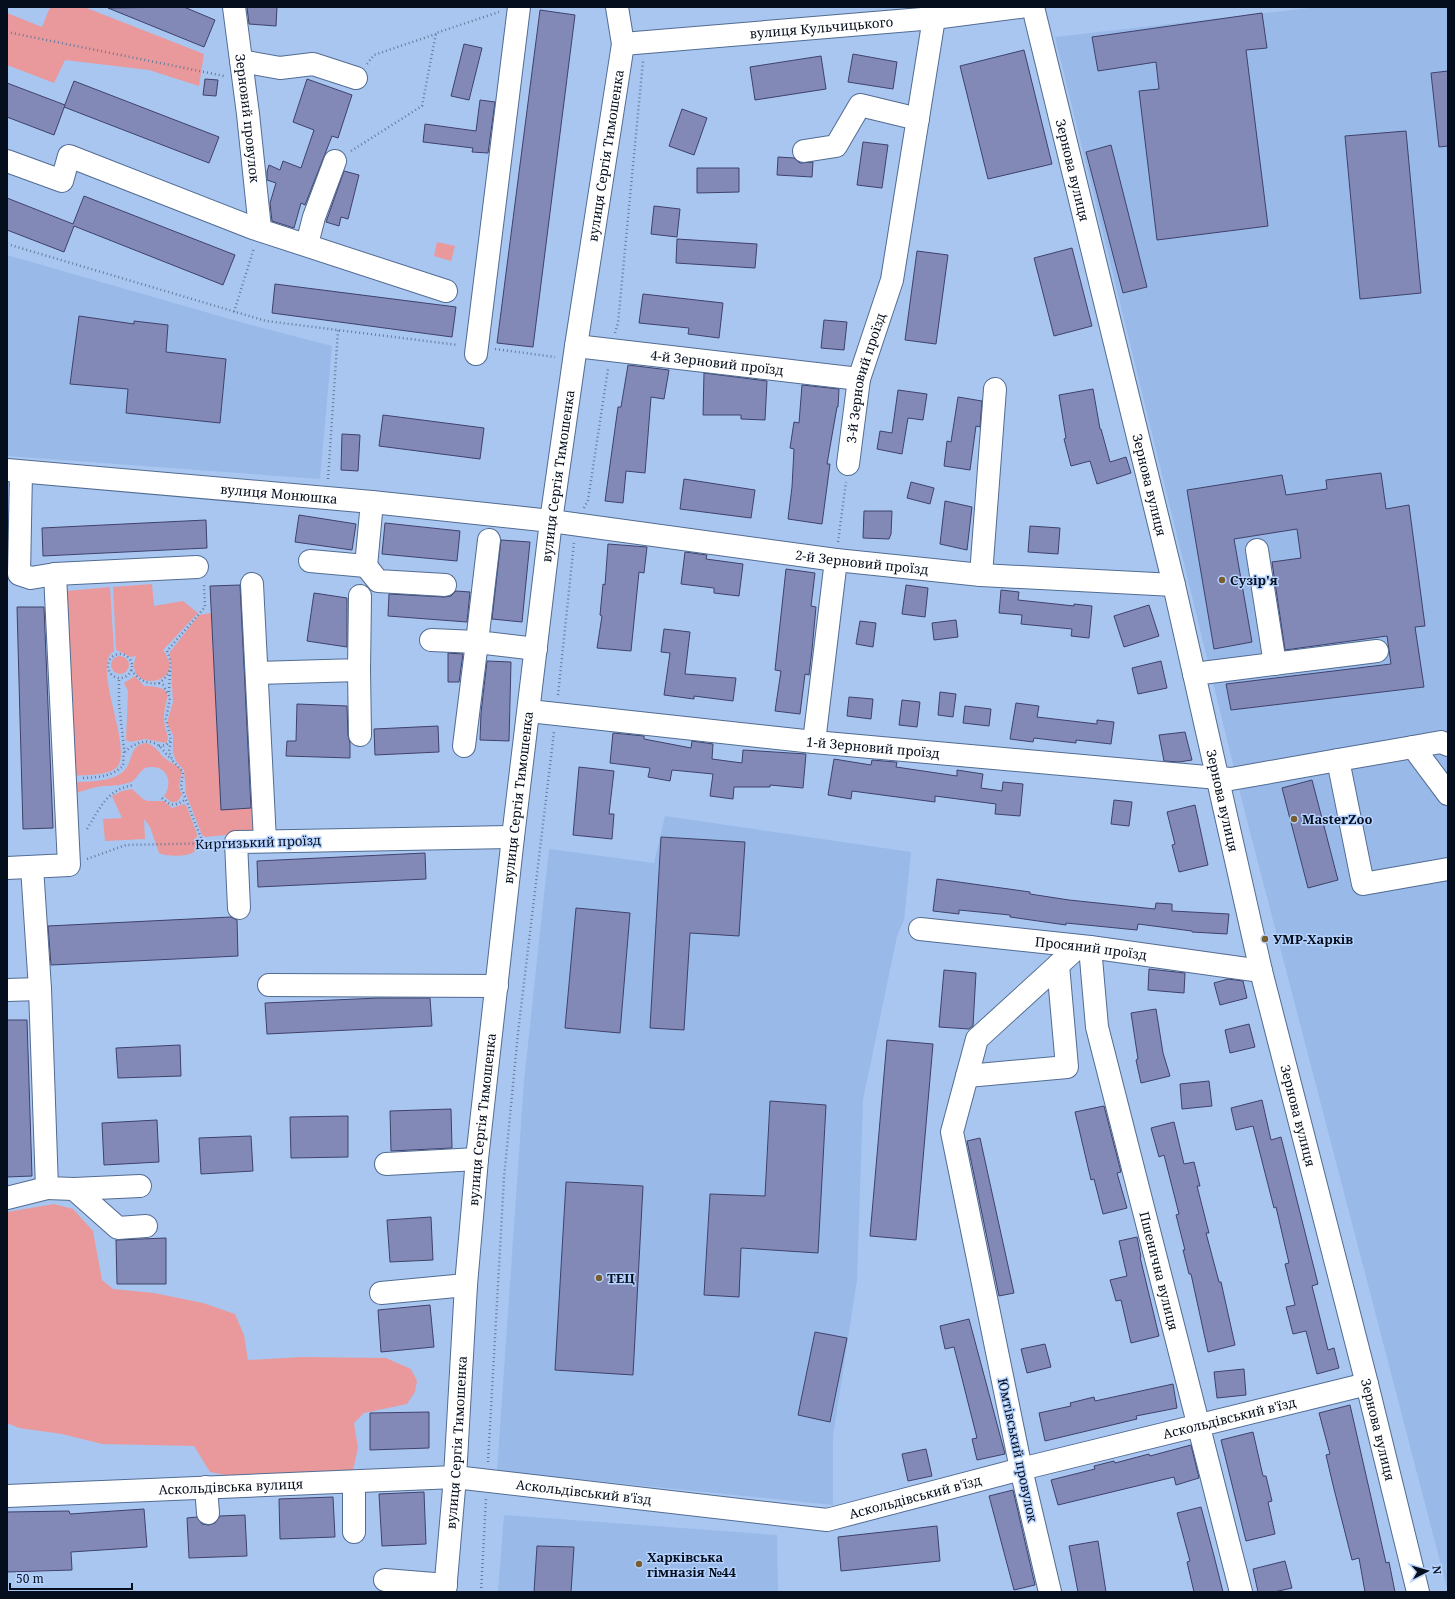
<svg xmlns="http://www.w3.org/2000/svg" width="1455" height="1599" viewBox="0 0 1455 1599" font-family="'Noto Serif',serif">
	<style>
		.built { fill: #99b9e8 }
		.green { fill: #e9999b }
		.building { fill: #8389b7; stroke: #3e426b }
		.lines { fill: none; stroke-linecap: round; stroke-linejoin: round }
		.minor-casing { stroke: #526c92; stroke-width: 24 }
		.path { stroke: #657a99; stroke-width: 2.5; stroke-dasharray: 1 3; stroke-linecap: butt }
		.minor { stroke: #fff; stroke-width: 22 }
		.poi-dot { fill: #785d2f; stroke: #b6d3ff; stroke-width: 1.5 }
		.labels { text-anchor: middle; stroke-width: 3; stroke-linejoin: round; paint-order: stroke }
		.street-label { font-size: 13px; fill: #050e1d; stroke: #b6d3ff }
		.poi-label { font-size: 13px; font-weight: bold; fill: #050e1d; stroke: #b6d3ff; text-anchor: start }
	</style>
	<rect width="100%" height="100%" fill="#a9c6f1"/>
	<g class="built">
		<path d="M1319,7h129v1585l-205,-787 -188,-768z"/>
		<path d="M7,255l240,69 85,22 -12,133 -313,-23z"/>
		<path d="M665,816l246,36 -7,68 -7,16 -34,164 -6,180 -24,156v69l-336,-34 27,-390 25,-232 105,14z"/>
		<path d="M504,1515l273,20 1,57h-280z"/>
	</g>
	<g class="green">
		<path d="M50,7h34l120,47 -5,32 -50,-16 -84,-10 -11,23 -47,-18v-52l35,14z"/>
		<path d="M437,242l18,4 -4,15 -17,-5z"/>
		<path d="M152,584l2,22 29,-5 15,12 -35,37c27,36 -41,44 -27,6l-5,1 -15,-7 -3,-63z"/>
		<path d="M110,587l4,64c-23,13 18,94 4,115 -8,11 -41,9 -53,10l-9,-184z"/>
		<path d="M211,613l10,196 37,-1 1,24 -54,5 -3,-2 -16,-41 -2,-24 -8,-9 -3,-9v-17l-5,-10v-6l5,-17 -3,-50 29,-37z"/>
		<circle cx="120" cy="665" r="9"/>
		<path d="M135,676l9,10c35,1 20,12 20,33 0,7 3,13 4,19l-2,5 -21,-4 -14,3 -5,-2 2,-49 -4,-8z"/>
		<path d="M146,743c11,3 12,10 20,16 5,4 11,6 16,11l-3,17 3,8 -5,7h-6l-7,-6c9,-12 4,-29 -12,-29 -12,-1 -13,11 -21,15 -9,3 -18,4 -27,4 -12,1 -26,7 -38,10l-1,-13c17,-2 41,0 55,-9 15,-9 7,-29 26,-31z"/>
		<path d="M132,789l11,10 5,2h16l8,7 12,-4 3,3 10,27 -2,17c-6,6 -28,6 -36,2l-9,-26 -6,-8 1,20 -40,2 -2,-22 19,-1 -10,-22 10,-5z"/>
		<path d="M54,1204l19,5 20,22 9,49 11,9 41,4 49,10 32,11 9,21 4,25 53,-3 85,1 25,11 6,12 -2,11 -8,12 -43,9 -10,10 4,25 -5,22 -14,7 -99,1 -30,-6 -16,-26 -92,-2 -40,-10 -43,-6 -12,-5v-211z"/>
	</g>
	<g class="building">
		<path d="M184,7l31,13 -11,27 -96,-39z"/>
		<path d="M247,7h30l-1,19 -27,-2z"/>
		<path d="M540,10l35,5 -42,332 -36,-4z"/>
		<path d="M1262,13l5,35 -21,2 22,176 -111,14 -18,-149 20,-2 -3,-27 -58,9 -6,-34z"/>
		<path d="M464,44l18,4 -13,52 -18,-4z"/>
		<path d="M1024,50l28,114 -64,15 -28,-113z"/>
		<path d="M853,54l44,8 -4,27 -45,-7z"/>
		<path d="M821,56l5,33 -71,11 -5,-33z"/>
		<path d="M1448,71v75l-9,1 -8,-74z"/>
		<path d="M205,79l13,1 -2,16 -13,-1z"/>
		<path d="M307,79l45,16 -14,43 -6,-2 -27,69 -4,-2 -7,25 -22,-7 -2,-18 6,-20 -9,-3v-8l2,-7 11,5 3,-9 18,7 13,-38 -21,-8z"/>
		<path d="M74,81l145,56 -10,26 -145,-56z"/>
		<path d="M7,83l58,22 -11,30 -47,-18z"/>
		<path d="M480,100l15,2 -7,51 -16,-1 1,-4 -50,-6 2,-18 51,7z"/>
		<path d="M682,109l25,9 -13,37 -25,-9z"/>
		<path d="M1406,131l15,162 -61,6 -15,-163z"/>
		<path d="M863,142l25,3 -6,43 -25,-3z"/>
		<path d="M1111,145l36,142 -24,6 -37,-141z"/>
		<path d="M778,157l16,1 6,5 13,-1 -1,15 -35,-2z"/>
		<path d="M697,168h42v24l-42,1z"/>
		<path d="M344,171l15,4 -11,44 -7,-2 -2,9 -13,-4z"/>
		<path d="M84,196l151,59 -12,30 -149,-59 -10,26 -57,-22v-32l66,26z"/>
		<path d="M654,206l26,3 -3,28 -26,-3z"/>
		<path d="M677,239l80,5 -2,24 -79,-5z"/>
		<path d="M1072,248l20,78 -38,10 -20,-78z"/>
		<path d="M917,251l31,4 -12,89 -31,-4z"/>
		<path d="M275,284l181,23 -4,30 -180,-24z"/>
		<path d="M643,294l80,9 -4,35 -31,-4 1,-6 -50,-5z"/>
		<path d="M79,316l55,8v-3l34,4 -2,27 60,7 -6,64 -94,-10 2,-24 -58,-5z"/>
		<path d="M824,320l23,2 -3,28 -23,-2z"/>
		<path d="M628,365l41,5 -5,29 -13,-2 -6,76 -19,-2 -3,32 -18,-2 13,-94h3z"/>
		<path d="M704,373l63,8 -2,39 -24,-1v-4h-38z"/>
		<path d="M802,385l37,4 -1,18h-1l-10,57h3l-8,60 -34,-5 4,-32 2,-38 -4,-1 4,-26 5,1z"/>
		<path d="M1093,389l7,40h1l9,33 16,-5 5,16 -34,11 -7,-23 -19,5 -7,-27 2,-1 -7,-43z"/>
		<path d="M898,390l29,4 -4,26 -15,-2 -6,36 -25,-5 3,-18 12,2z"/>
		<path d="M958,397l24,4 -2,26 -4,-1 -6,44 -26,-4 3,-25 4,1z"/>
		<path d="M383,415l101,13 -4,31 -101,-13z"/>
		<path d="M342,434l18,1 -2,36 -17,-1z"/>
		<path d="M1381,473l5,36 23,-4 16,121 -10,1 9,60 -193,23 -5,-26 165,-20 -4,-28 -102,14 -13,-88 29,-4 -4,-29 -63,10 18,103 -38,7 -27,-159 95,-15 4,20 41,-6 -1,-9z"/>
		<path d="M684,479l71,11 -4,28 -71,-9z"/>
		<path d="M911,482l23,6 -4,16 -23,-6z"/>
		<path d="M945,501l27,6 -5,43 -27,-6z"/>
		<path d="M864,511h28l-1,23 -2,5 -26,-1z"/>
		<path d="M299,515l57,9 -4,26 -57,-8z"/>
		<path d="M206,520l1,28 -164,8 -1,-28z"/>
		<path d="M385,523l75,8 -3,30 -75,-7z"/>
		<path d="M1030,526l30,2 -2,26 -30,-2z"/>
		<path d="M501,540l29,2 -8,80 -30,-3z"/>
		<path d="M608,544l39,3 -3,26 -5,-1 -8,79 -34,-3 5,-32 -2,-1 3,-31 2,1z"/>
		<path d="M685,552l22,3 -1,4 37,5 -4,32 -25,-3v-5l-33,-4z"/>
		<path d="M786,569l29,4 -4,33 5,1 -4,43 -3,25 -4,-1 -5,40 -25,-3 6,-40 -6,-1z"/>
		<path d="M240,585l11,223 -30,2 -11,-224z"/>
		<path d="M906,585l22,3 -3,29 -23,-3z"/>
		<path d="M1001,590l18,2 -1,8 56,6v-2l18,2 -3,32 -18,-2 1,-7 -51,-5 1,-9 -23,-2z"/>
		<path d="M456,591l14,1 -3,30 -79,-6 1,-22 55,3 7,-1z"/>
		<path d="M314,593l33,5v49l-40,-6z"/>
		<path d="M1149,605l10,31 -35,11 -10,-31z"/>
		<path d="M17,607h27l9,221 -30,1z"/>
		<path d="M956,620l2,17 -24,3 -2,-17z"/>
		<path d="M860,621l16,2 -3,24 -17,-3z"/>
		<path d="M664,629l26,3 -5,42 51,4 -3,23 -39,-5v3l-30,-4 6,-42 -9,-1z"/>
		<path d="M448,653l15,1 -4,28h-11z"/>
		<path d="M487,661l24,1 -2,79 -29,-1 1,-27z"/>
		<path d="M1161,661l6,27 -29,6 -6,-26z"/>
		<path d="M940,692l16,2 -3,23 -15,-2z"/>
		<path d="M849,697l24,2 -2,20 -24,-3z"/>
		<path d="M902,700l18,2 -3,25 -18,-2z"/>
		<path d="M1016,703l23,3 -2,11 60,7v-4l17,2 -3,22 -35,-4v3l-42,-5 -1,4 -23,-3z"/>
		<path d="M297,704l50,2 1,29 2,8v15l-64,-2 1,-15h9z"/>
		<path d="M965,706l26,3 -2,17 -26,-3z"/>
		<path d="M438,726l1,26 -64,3 -1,-26z"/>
		<path d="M1185,732l7,28 -13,2 -15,-1 -5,-26z"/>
		<path d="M613,733l31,3v3l47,9 1,-7 21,3 -1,15 30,4 1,-13 63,4 -3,34 -33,-3v2h-36l-1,12 -23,-3 3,-22 -41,-4 -2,11 -22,-4 2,-9 -40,-5z"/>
		<path d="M834,759l37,6 1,-5 23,2h2l-1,5 61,9v-6l26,4 -2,14 21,3 1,-9 20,2 -3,32 -25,-2 1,-10 -61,-8v6l-83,-11 -1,8 -23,-4z"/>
		<path d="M579,767l35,4 -5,43h5l-2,25 -39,-4z"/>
		<path d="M1312,780l26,100 -30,8 -26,-100z"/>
		<path d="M1114,800l18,2 -3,24 -18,-2z"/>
		<path d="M1195,805l13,60 -29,7 -7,-27 3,-1 -8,-32z"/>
		<path d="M661,837l84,5 -6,94 -49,-3 -6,97 -34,-2z"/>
		<path d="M425,853l1,26 -168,8 -1,-26z"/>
		<path d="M937,879l93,13v2l39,6 86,9 1,-6 16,1v7l57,3 -2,20 -35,-2v-1l-54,-7 -1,6 -71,-7v2l-56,-8v-2l-51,-5v4l-26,-3z"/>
		<path d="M576,908l54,5 -10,120 -55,-5z"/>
		<path d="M231,917l6,3 1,36 -187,9 -3,-39z"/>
		<path d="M1149,969l36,4 -1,20 -36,-3z"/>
		<path d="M944,970l32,3 -3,53 -4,3 -30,-2z"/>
		<path d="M1228,979l15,2 4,17 -27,7 -6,-22z"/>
		<path d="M379,998h51l2,28 -165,8 -2,-31z"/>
		<path d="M1156,1009l7,44 7,23 -29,7 -5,-23 2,-1 -7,-46z"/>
		<path d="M7,1020h20l5,156 -25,1z"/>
		<path d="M1249,1024l6,23 -25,6 -5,-23z"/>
		<path d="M887,1040l46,4 -17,196 -46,-4z"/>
		<path d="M180,1045l1,31 -63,2 -2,-30z"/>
		<path d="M1209,1081l3,25 -30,3 -2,-25z"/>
		<path d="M1262,1100l9,40 10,-3 37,147 -6,2 16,64 6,-2 5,20 -22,6 -11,-43 -13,3 -7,-27 9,-2 -10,-41 4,-1 -13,-56 -2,1 -21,-82 -17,4 -5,-22z"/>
		<path d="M770,1101l56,4 -8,148 -77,-5 -2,49 -35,-2 6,-101 55,2z"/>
		<path d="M1104,1106l17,66 -4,1 10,35 -24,6 -9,-35 -3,1 -16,-68z"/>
		<path d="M451,1109l1,39 -61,3 -1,-40z"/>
		<path d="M348,1116v41l-57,1 -1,-41z"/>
		<path d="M157,1120l2,42 -55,3 -2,-42z"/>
		<path d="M1174,1122l10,42 10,-2 6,24h-3l12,47h-3l13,49h2l14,63 -27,7 -17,-78h-2l-6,-24h2l-9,-35 3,-1 -15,-59 -5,2 -8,-29z"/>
		<path d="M251,1136l2,35 -52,3 -2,-36z"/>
		<path d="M980,1138l34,155 -15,3 -32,-155z"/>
		<path d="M566,1182l77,4 -10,189 -78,-5z"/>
		<path d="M431,1217l2,43 -43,2 -3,-42z"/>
		<path d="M1137,1237l4,20h-1l19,79 -28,7 -10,-43 -5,1 -6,-21 17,-4 -8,-35z"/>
		<path d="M166,1238v46h-49l-1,-44z"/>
		<path d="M430,1305l4,42 -53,5 -3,-42z"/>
		<path d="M969,1319l36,135 -28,6 -5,-21 5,-1 -23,-91 -9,2 -5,-23z"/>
		<path d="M815,1332l32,6 -17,84 -32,-7z"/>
		<path d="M1045,1344l6,23 -24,6 -6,-24z"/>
		<path d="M1244,1369l2,26 -29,3 -3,-26z"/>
		<path d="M1173,1384l4,24 -41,8 1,3 -92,22 -6,-28 32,-7 -1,-3 24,-6 1,4z"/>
		<path d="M1350,1405l36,158 3,-1 6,30h-30l-6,-34 -7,2 -19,-75 -7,-30 4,-1 -11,-41z"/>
		<path d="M429,1412v36l-59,2v-37z"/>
		<path d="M1253,1432l10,44h3l6,25 -4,1 7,32 -29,7 -25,-101z"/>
		<path d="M1191,1445l8,33 -23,7 -2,-8 -116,28 -7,-25 44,-11 -1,-3 20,-5 1,2 34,-9 1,2z"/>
		<path d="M926,1449l6,27 -24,5 -6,-27z"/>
		<path d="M1013,1490l22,95 -21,5 -25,-94z"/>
		<path d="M424,1492l2,52 -44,2 -3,-52z"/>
		<path d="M333,1497l2,40 -55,2 -1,-40z"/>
		<path d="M1201,1507l13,49 9,36h-29l-7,-30 3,-1 -13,-48z"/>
		<path d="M144,1509l3,38 -76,5 1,18 -65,2v-60l62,-1 1,3z"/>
		<path d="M245,1515l2,41 -58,2 -2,-40 10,-1 5,7 7,1 6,-2 5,-7z"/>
		<path d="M937,1526l3,35 -99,10 -3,-34z"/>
		<path d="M1098,1541l8,51h-28l-9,-46z"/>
		<path d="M537,1546l37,1 -3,45h-37z"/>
		<path d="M1285,1561l7,27 -18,4h-16l-5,-23z"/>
	</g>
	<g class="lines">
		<defs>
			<g id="minor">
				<path id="s1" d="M234,7l14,107 12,115"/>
				<path id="s2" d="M1033,7l141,578 87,386 106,413 51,208"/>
				<path id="s3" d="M623,44l311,-26 86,-11"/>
				<path d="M241,61l39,7 33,-4 43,14"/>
				<path d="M804,151l32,-5 24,-41 58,14"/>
				<path d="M7,161l55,20 7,-25 184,72 193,63"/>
				<path d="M307,244l7,-27 21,-56"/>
				<path id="s4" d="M576,346l283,33"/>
				<path d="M476,354l43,-347"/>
				<path id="s5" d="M848,464l11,-85 33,-99 42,-262"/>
				<path id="s6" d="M7,470l365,32 179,19 285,39 145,15 193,10"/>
				<path d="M21,472l-2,102 12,4 24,-4 142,-7"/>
				<path d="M489,540l-12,102 59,7"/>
				<path d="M1257,550l18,114"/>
				<path d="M310,561l56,5 6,-64"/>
				<path d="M366,566l12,15 67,4"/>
				<path d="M981,575l14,-186"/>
				<path d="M252,584l13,257"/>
				<path d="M431,640l46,2 -13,104"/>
				<path d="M359,670l1,65"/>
				<path d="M257,673l102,-3 1,-74"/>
				<path d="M1194,674l183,-23"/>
				<path id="s7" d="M529,711l285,31 404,36 13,1 107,-19 25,124 85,-15"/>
				<path d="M814,742l22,-182"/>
				<path d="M1448,745l-7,-3 -28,5 35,47"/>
				<path d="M1338,760l75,-13"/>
				<path d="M32,867l8,122 7,199 27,1 66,-3"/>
				<path d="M7,868l62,-3 -14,-291"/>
				<path d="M239,908l-3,-66 277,-5"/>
				<path id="s8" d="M920,929l170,18 171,24"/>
				<path id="s9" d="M1090,947l7,80 144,565"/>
				<path d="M269,985l228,1"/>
				<path d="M7,990l33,-1"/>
				<path d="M967,1076l100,-9 -9,-102"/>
				<path d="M386,1164l91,-5"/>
				<path d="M74,1189l44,39 28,-2"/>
				<path d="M7,1198l40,-10"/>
				<path d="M381,1293l85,-8"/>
				<path d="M206,1487l2,26"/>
				<path id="s10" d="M7,1496l448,-19 372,43 194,-51 346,-85"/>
				<path d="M354,1532v-49"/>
				<path d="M385,1580l61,5"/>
				<path id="s11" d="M445,1592l10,-115 11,-192 11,-126 36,-322 38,-316 25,-175 47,-302 -6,-37"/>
				<path d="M1050,1592l-29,-123 -69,-337 25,-93 102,-93"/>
			</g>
		</defs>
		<use href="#minor" class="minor-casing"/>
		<g class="path">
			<path d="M7,32l217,44"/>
			<path d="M367,64l7,-9 62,-21"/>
			<path d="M351,151l71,-45 14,-73 63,-21"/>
			<path d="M7,244l259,77 192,24"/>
			<path d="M234,312l20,-64"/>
			<path d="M615,333l3,-10 25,-262"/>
			<path d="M495,349l60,8"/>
			<path d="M328,479l10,-149"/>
			<path d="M584,508l4,-8 20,-131"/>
			<path d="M838,542l8,-60"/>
			<circle cx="120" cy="666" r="12"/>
			<path d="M131,670c8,9 15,15 28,13 12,-8 14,-19 8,-32l38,-44 -1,-23"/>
			<path d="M159,683l4,2 7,13 -4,21 5,21 -2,11 3,9 11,12 -2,15 2,5 20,51"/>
			<path d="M169,692l1,-21"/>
			<path d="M558,695l16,-152"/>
			<path d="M159,746l7,-1 4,-4"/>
			<path d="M125,752c7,-8 22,-14 31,-8 7,3 9,11 16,15"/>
			<path d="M83,778c15,-1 28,-1 40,-12l1,-18 -5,-44v-26"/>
			<path d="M162,798c9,9 14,8 24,1"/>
			<path d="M87,829c13,-21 20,-40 47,-44"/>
			<path d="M87,859l39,-14 91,-2"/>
			<path d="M488,1462l16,-284 14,-145 36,-301"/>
			<path d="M481,1592l5,-93"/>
		</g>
		<use href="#minor" class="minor"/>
	</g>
	<g class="poi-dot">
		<circle cx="1222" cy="580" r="4"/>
		<circle cx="1294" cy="819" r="4"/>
		<circle cx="1265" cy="939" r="4"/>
		<circle cx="599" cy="1278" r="4"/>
		<circle cx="639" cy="1564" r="4"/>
	</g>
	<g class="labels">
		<g class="street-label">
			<text dy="5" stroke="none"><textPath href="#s3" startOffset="199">вулиця Кульчицького</textPath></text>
			<text dy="5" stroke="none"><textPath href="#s1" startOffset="112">Зерновий провулок</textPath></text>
			<text dy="5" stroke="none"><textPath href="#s11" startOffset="1446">вулиця Сергія Тимошенка</textPath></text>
			<text dy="5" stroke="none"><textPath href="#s2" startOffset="168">Зернова вулиця</textPath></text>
			<text dy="5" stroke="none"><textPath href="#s4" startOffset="142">4-й Зерновий проїзд</textPath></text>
			<text dy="5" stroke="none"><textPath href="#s5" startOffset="88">3-й Зерновий проїзд</textPath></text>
			<text dy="5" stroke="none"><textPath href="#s11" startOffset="1122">вулиця Сергія Тимошенка</textPath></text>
			<text dy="5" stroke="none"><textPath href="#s2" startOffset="492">Зернова вулиця</textPath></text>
			<text dy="5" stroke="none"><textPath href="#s6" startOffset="273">вулиця Монюшка</textPath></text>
			<text dy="5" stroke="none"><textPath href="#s6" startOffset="860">2-й Зерновий проїзд</textPath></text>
			<text dy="5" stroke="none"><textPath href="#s7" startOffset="346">1-й Зерновий проїзд</textPath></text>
			<text dy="5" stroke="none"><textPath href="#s11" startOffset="798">вулиця Сергія Тимошенка</textPath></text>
			<text dy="5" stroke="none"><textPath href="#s2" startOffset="816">Зернова вулиця</textPath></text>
			<text transform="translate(258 842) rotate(-2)" y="5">Киргизький проїзд</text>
			<text dy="5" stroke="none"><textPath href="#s8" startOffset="172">Просяний проїзд</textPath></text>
			<text dy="5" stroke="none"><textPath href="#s2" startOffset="1140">Зернова вулиця</textPath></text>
			<text dy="5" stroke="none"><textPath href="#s11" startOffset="474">вулиця Сергія Тимошенка</textPath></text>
			<text dy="5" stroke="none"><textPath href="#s9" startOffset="332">Пшенична вулиця</textPath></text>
			<text dy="5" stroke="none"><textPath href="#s10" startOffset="1238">Аскольдівський в'їзд</textPath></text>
			<text dy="5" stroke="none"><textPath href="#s2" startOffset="1464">Зернова вулиця</textPath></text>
			<text dy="5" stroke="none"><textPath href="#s11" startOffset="150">вулиця Сергія Тимошенка</textPath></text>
			<text transform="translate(1018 1450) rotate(78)" y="5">Юмтівський провулок</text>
			<text dy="5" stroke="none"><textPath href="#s10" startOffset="224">Аскольдівська вулиця</textPath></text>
			<text dy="5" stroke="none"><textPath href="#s10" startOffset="578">Аскольдівський в'їзд</textPath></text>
			<text dy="5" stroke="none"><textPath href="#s10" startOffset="914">Аскольдівський в'їзд</textPath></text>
		</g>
		<g class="poi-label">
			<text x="1230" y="585">Сузір'я</text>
			<text x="1302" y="824">MasterZoo</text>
			<text x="1273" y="944">УМР-Харків</text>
			<text x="607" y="1283">ТЕЦ</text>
			<text x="647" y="1562">Харківська<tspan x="647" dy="15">гімназія №44</tspan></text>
		</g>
	</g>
	<rect width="1455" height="1599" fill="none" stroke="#050e1d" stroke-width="16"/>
	<g transform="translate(1427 1571) rotate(84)" stroke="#b6d3ff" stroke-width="3" paint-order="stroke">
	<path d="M0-3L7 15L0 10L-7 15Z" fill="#050e1d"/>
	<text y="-6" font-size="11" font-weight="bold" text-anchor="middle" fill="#050e1d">N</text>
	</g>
	<path d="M10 1583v6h122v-6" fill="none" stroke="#050e1d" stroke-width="2"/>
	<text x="16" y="1583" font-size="12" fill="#050e1d" stroke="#b6d3ff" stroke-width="3" paint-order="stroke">50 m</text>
</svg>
